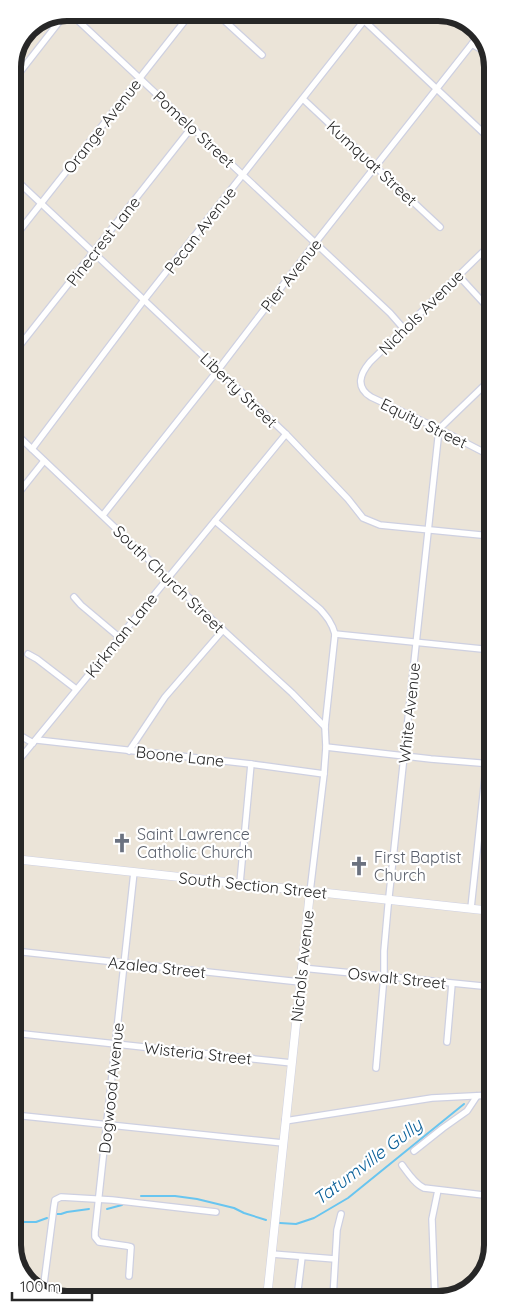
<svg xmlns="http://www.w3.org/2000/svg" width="505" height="1312" viewBox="0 0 505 1312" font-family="Quicksand,sans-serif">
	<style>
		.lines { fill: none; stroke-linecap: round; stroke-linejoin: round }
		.stream { stroke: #68c5f0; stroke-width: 2 }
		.street-casing { stroke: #ced0e1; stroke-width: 8 }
		.secondary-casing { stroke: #ced0e1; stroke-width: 9 }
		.street { stroke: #fff; stroke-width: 5.5 }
		.secondary { stroke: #fff; stroke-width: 8 }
		.labels { text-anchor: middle; stroke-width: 4.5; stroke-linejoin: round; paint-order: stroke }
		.street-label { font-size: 16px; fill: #272727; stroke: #fff }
		.worship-label { font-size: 16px; fill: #5b616d; stroke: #fff; text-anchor: start }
		.water-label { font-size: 18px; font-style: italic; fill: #0a6099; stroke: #fff }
		.rim { fill: none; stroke: #272727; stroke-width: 6 }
	</style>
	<rect width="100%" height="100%" fill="#ebe4d8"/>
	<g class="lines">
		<g class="stream">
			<path d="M141,1196h34l22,3 37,9 10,5 22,7"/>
			<path d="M107,1209l15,-4"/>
			<path d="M14,1212l10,10h12l11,-4"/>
			<path d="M56,1214h5l6,-2 22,-3"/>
			<path d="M280,1223l16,1 18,-6 34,-20 116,-94"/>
		</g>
		<defs>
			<g id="street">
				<path d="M70,13l320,300 14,16"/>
				<path d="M216,13l46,42"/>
				<path d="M356,13l135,127"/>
				<path d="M472,44l19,11"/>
				<path d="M13,81l53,-68"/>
				<path d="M303,99l137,128"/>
				<path d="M13,177l131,123 142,134 62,65 15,19 17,7 111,11"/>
				<path d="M13,239l178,-226"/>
				<path d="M491,244l-121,118c-10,12 -15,25 1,35l68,32 52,27"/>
				<path d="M458,275l33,36"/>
				<path d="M13,354l179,-227"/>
				<path d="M13,431l210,199 69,63 33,34"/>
				<path d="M32,449l112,-149 226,-287"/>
				<path d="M13,500l31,-39"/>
				<path d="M103,515l115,-145 97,-127 164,-208"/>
				<path d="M215,521l105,88c7,8 12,14 15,25l-10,93 1,20 -2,27 -14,118"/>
				<path d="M74,597l7,8 38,32"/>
				<path d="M335,634l157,16"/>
				<path d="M28,654l9,5 39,30"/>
				<path d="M14,732l19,11"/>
				<path d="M37,740l214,24 73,10"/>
				<path d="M326,747l105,12 61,5"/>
				<path d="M129,751l36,-54 58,-67"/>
				<path d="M14,766l272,-332"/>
				<path d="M240,883l11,-119"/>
				<path d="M471,908l21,-197"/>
				<path d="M14,951l286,31"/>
				<path d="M302,968l190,19"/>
				<path d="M14,1033l278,30"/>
				<path d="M447,1042l5,-58"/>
				<path d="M376,1068l8,-92v-25l4,-45 51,-477 52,-50"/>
				<path d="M14,1115l269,28"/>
				<path d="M285,1121l147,-23 60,-3"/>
				<path d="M414,1151l29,-23 24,-17 10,-15"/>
				<path d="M402,1165c6,8 13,19 22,23l68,8"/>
				<path d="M272,1254l63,5"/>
				<path d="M129,1276l2,-29 -4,-1 -28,-4 -4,-5v-5l39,-360"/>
				<path d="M43,1291l11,-85 1,-6 6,-3 51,3 104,12"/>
				<path d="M297,1298l5,-41"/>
				<path d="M333,1298l4,-68 4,-16"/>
				<path d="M435,1298l-3,-79 6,-29"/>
			</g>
			<g id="secondary">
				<path d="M14,859l478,52"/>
				<path d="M267,1298l43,-406"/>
			</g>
		</defs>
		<use href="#street" class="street-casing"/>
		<use href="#secondary" class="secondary-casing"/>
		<use href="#street" class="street"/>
		<use href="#secondary" class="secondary"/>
	</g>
	<defs>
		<symbol id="church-bare" viewBox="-9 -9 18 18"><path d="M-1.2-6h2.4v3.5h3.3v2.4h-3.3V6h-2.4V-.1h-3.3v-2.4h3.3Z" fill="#6b7280" stroke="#fff" stroke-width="2.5" paint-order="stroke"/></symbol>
	</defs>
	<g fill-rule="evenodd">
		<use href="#church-bare" x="108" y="829" width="28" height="28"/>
		<use href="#church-bare" x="345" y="852" width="28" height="28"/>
	</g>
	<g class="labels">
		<g class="street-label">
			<text transform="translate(102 126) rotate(-52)" y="6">Orange Avenue</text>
			<text transform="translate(194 129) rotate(43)" y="6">Pomelo Street</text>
			<text transform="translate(372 163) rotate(43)" y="6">Kumquat Street</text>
			<text transform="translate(200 230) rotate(-52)" y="6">Pecan Avenue</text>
			<text transform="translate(103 241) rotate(-52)" y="6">Pinecrest Lane</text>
			<text transform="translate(291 275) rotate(-52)" y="6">Pier Avenue</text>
			<text transform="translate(421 312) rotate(-45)" y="6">Nichols Avenue</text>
			<text transform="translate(239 390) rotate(44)" y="6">Liberty Street</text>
			<text transform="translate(424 423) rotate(26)" y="6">Equity Street</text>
			<text transform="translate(169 579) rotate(44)" y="6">South Church Street</text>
			<text transform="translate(121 635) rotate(-51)" y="6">Kirkman Lane</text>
			<text transform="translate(409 713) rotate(-84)" y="6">White Avenue</text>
			<text transform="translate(180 756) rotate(6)" y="6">Boone Lane</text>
			<text transform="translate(253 885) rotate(6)" y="6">South Section Street</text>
			<text transform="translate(302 966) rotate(-84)" y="6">Nichols Avenue</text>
			<text transform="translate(157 967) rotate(6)" y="6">Azalea Street</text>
			<text transform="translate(397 978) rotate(6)" y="6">Oswalt Street</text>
			<text transform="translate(198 1053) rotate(6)" y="6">Wisteria Street</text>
			<text transform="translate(111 1088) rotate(-84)" y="6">Dogwood Avenue</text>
		</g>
		<g class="worship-label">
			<text x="137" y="840">Saint Lawrence<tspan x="137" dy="18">Catholic Church</tspan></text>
			<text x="374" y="863">First Baptist<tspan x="374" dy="18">Church</tspan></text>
		</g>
		<g class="water-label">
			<text transform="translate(368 1162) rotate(-37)" y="6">Tatumville Gully</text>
		</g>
	</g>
	<path d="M0 0H505V1312H0ZM67 21H438A46 46 0 0 1 484 67V1245A46 46 0 0 1 438 1291H67A46 46 0 0 1 21 1245V67A46 46 0 0 1 67 21Z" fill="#fff" fill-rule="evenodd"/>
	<path class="rim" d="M67 21H438A46 46 0 0 1 484 67V1245A46 46 0 0 1 438 1291H67A46 46 0 0 1 21 1245V67A46 46 0 0 1 67 21Z"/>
	<path d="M12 1292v8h80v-8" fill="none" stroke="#272727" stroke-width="2.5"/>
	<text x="20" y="1292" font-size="15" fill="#272727" stroke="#ffffff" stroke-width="4" paint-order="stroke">100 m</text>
</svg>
